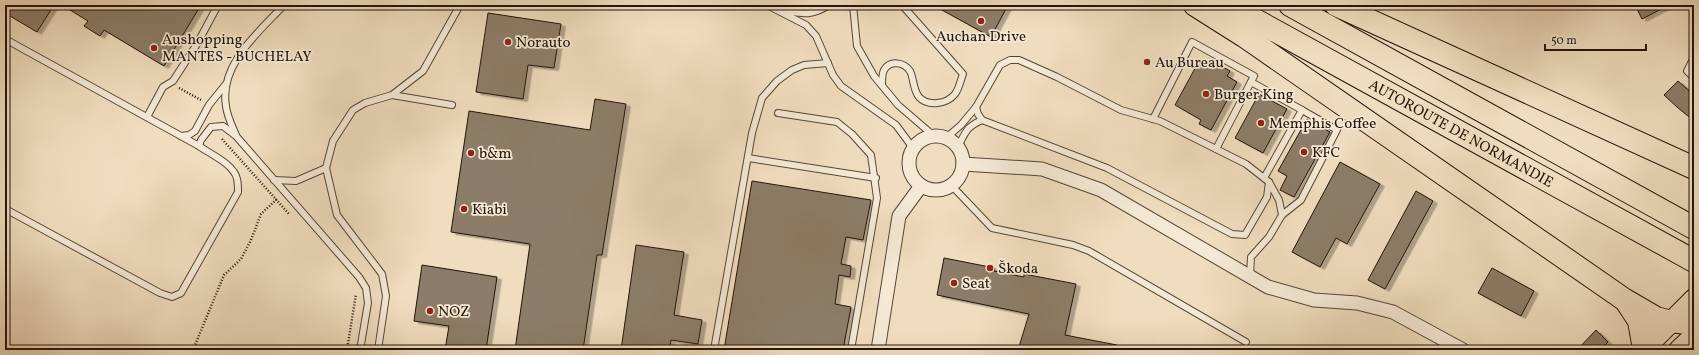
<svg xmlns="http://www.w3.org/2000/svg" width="1699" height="355" viewBox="0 0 1699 355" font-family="Vollkorn,serif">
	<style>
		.building { fill: #8d7d68; stroke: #22140a; filter: url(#shadow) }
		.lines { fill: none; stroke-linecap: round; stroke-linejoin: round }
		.service-casing { stroke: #564637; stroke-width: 8 }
		.minor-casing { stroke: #564637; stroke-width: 15 }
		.primary-casing { stroke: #22140a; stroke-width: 22 }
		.motorway-casing { stroke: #22140a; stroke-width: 24 }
		.path { stroke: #22140a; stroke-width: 2.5; stroke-dasharray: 1 2; stroke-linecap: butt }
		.service { stroke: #f5e9d5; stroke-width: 6 }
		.minor { stroke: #f5e9d5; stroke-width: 13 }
		.primary { stroke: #f0ddbf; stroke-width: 20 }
		.motorway { stroke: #f0ddbf; stroke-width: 22 }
		.poi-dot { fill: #8f2418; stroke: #f5e9d5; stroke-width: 1.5 }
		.labels { text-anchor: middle; stroke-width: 3.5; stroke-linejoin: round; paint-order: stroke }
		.poi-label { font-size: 15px; fill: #22140a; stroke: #f5e9d5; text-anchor: start }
		.street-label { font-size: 15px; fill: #22140a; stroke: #f5e9d5 }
	</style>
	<defs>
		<filter id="shadow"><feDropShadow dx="4.5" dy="2.5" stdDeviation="0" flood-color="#0004"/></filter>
	</defs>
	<rect width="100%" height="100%" fill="#f0ddbf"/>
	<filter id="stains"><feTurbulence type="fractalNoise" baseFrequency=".005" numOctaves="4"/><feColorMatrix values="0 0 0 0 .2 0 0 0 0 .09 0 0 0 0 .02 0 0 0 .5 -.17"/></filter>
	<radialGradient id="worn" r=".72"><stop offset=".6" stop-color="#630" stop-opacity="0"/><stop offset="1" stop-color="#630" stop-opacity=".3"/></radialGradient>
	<g class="building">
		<path d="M5,5h49l-17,27 -32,-19z"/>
		<path d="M62,5h139l-37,61 -60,-36 -4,6 -16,-10 4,-5z"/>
		<path d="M933,5h75l-17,32z"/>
		<path d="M1635,5h34l-27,14z"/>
		<path d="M488,13l73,11 -7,44 -26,-3 -5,34 -47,-7z"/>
		<path d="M1199,61l10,5 3,-5 18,10 -3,5 10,6 -26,48 -12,-6 2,-4 -26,-15z"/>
		<path d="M1678,81l16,14v26l-17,-14 -13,-12z"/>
		<path d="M1259,94l28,15 -24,44 -28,-15z"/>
		<path d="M595,99l31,5 -24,151h-5l-14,95h-68l15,-106 -79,-12 18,-121 121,19z"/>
		<path d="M1307,119l23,13 -36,65 -14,-7 7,-14 -9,-5z"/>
		<path d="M1340,162l40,22 -33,60 -11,-6 -16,29 -28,-15z"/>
		<path d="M752,181l119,19 -8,40 -17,-3 -5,27 10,2 -1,11 -11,-2 -4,29 16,3 -8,43h-119z"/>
		<path d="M1416,191l17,10 -48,88 -17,-9z"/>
		<path d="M636,245l48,7 -10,63 28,5 -4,24 -27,-4 -2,10h-48z"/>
		<path d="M944,258l51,10 -1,3 30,6v-3l52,10 -11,51 52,10 -1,5h-98l11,-36 -92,-19z"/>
		<path d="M422,265l75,12 -11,73h-41l4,-24 -35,-5z"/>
		<path d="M1492,268l42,23 -13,25 -43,-23z"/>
		<path d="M1596,330l12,12 -8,8h-23z"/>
	</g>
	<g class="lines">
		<defs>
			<g id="service">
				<path d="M767,5l39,20 10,11 17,39 8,11 55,39 17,23"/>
				<path d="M853,5l4,41 17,30 24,29 36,31"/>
				<path d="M781,11c21,2 29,6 48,-6"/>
				<path d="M5,39l194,107c11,8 35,18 38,33 1,4 1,9 1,13l-57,101 -9,4 -12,-4 -151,-82 -4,-4"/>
				<path d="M1694,57l-7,14 7,7"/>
				<path d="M1251,82l51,28"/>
				<path d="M882,85c0,-5 0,-11 2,-15 6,-10 20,-8 26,1 4,8 3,19 9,26 9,10 28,7 36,-3 4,-5 6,-15 8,-20l-61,-69"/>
				<path d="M392,95l60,10"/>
				<path d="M976,107l2,7 4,6"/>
				<path d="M778,113l59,9 15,12 19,21 6,43 -26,152"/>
				<path d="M147,117l16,-30 10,-6 24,-37 21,-39"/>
				<path d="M1153,119l39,-77 62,34 -38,73"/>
				<path d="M236,135c-4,-9 -9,-19 -10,-29 -7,-42 33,-74 58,-101"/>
				<path d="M181,136l8,-1 6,-4 14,-26 17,-21"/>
				<path d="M946,138l15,-13 15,-18 24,-42 10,-5h9l38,17 64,33 39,11 86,43 23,18 10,18 3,15 -13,22 -18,20 -1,19"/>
				<path d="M199,146l2,-6 10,-13 12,-1 13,10 123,141 7,11 2,15 -8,47"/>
				<path d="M958,147c7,-14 8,-20 24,-27l125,48 125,66 13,1 22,-38 2,-15"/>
				<path d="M748,158l128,20"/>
				<path d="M1264,178l38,-68 35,20 -36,70 -19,15"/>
				<path d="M274,180l22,1 30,-13"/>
				<path d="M951,185l41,43 81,17 16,6 157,91"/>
				<path d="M378,350l8,-54 -4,-22 -45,-59 -11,-47 7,-27 20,-31 12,-7 27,-8 31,-24 37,-66"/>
				<path d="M714,350l38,-217 10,-35 15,-17 15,-11 12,-5 24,-2"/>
			</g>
			<g id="minor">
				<circle cx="936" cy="163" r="27"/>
				<path d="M963,164l79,5 59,21 167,97 46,13 43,3 36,9 70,38"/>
				<path d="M878,350l21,-134 22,-30"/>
			</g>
			<g id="primary">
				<path d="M1671,322l23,3"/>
				<path d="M1643,350l51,-51"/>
				<path d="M1679,350l15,-14"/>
			</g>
			<g id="motorway">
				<path d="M1195,5l49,31 381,264 31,18 15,4"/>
				<path id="s1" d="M1228,5l466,256"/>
				<path d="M1290,5l404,223"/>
				<path d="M1336,5l358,163"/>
				<path d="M1626,301l13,20 5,28"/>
			</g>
		</defs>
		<use href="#service" class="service-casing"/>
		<use href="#minor" class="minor-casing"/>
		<use href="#primary" class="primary-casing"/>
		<use href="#motorway" class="motorway-casing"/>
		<g class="path">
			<path d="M179,88l22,12"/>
			<path d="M222,139l67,75"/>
			<path d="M193,350l31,-75 17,-16 10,-19 10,-26 16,-15"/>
			<path d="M347,350l9,-56"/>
		</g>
		<use href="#service" class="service"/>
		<use href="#minor" class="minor"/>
		<use href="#primary" class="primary"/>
		<use href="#motorway" class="motorway"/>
	</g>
	<g class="poi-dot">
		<circle cx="981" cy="21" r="4"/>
		<circle cx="508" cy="42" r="4"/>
		<circle cx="154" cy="48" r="4"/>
		<circle cx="1147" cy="62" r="4"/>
		<circle cx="1206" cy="94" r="4"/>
		<circle cx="1261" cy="123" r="4"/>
		<circle cx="1304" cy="152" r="4"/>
		<circle cx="471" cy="153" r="4"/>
		<circle cx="464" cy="209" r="4"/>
		<circle cx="990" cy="268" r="4"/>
		<circle cx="954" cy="283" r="4"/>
		<circle cx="430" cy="311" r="4"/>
	</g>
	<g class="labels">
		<g class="poi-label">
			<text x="981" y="41" text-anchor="middle">Auchan Drive</text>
			<text x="162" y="44">Aushopping<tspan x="162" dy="17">MANTES - BUCHELAY</tspan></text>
			<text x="516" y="47">Norauto</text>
			<text x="1155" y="67">Au Bureau</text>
			<text x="1214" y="99">Burger King</text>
			<text x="1269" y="128">Memphis Coffee</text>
			<text x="1312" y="157">KFC</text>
			<text x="479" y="158">b&amp;m</text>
			<text x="472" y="214">Kiabi</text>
			<text x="998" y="273">Škoda</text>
			<text x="962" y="288">Seat</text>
			<text x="438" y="316">NOZ</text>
		</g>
		<g class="street-label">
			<text dy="5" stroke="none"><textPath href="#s1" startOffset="266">AUTOROUTE DE NORMANDIE</textPath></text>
		</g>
	</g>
	<rect width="1699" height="355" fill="none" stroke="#f0ddbf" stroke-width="20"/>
	<rect x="6" y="6" width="1687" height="343" fill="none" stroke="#22140a" stroke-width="2"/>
	<rect x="10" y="10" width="1679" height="335" fill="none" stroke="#22140a"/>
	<path d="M1545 44v6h101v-6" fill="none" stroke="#22140a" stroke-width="2"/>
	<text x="1551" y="44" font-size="12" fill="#22140a" stroke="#f5e9d5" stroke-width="3" paint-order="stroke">50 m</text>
	<rect width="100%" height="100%" filter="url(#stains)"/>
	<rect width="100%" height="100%" fill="url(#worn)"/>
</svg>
